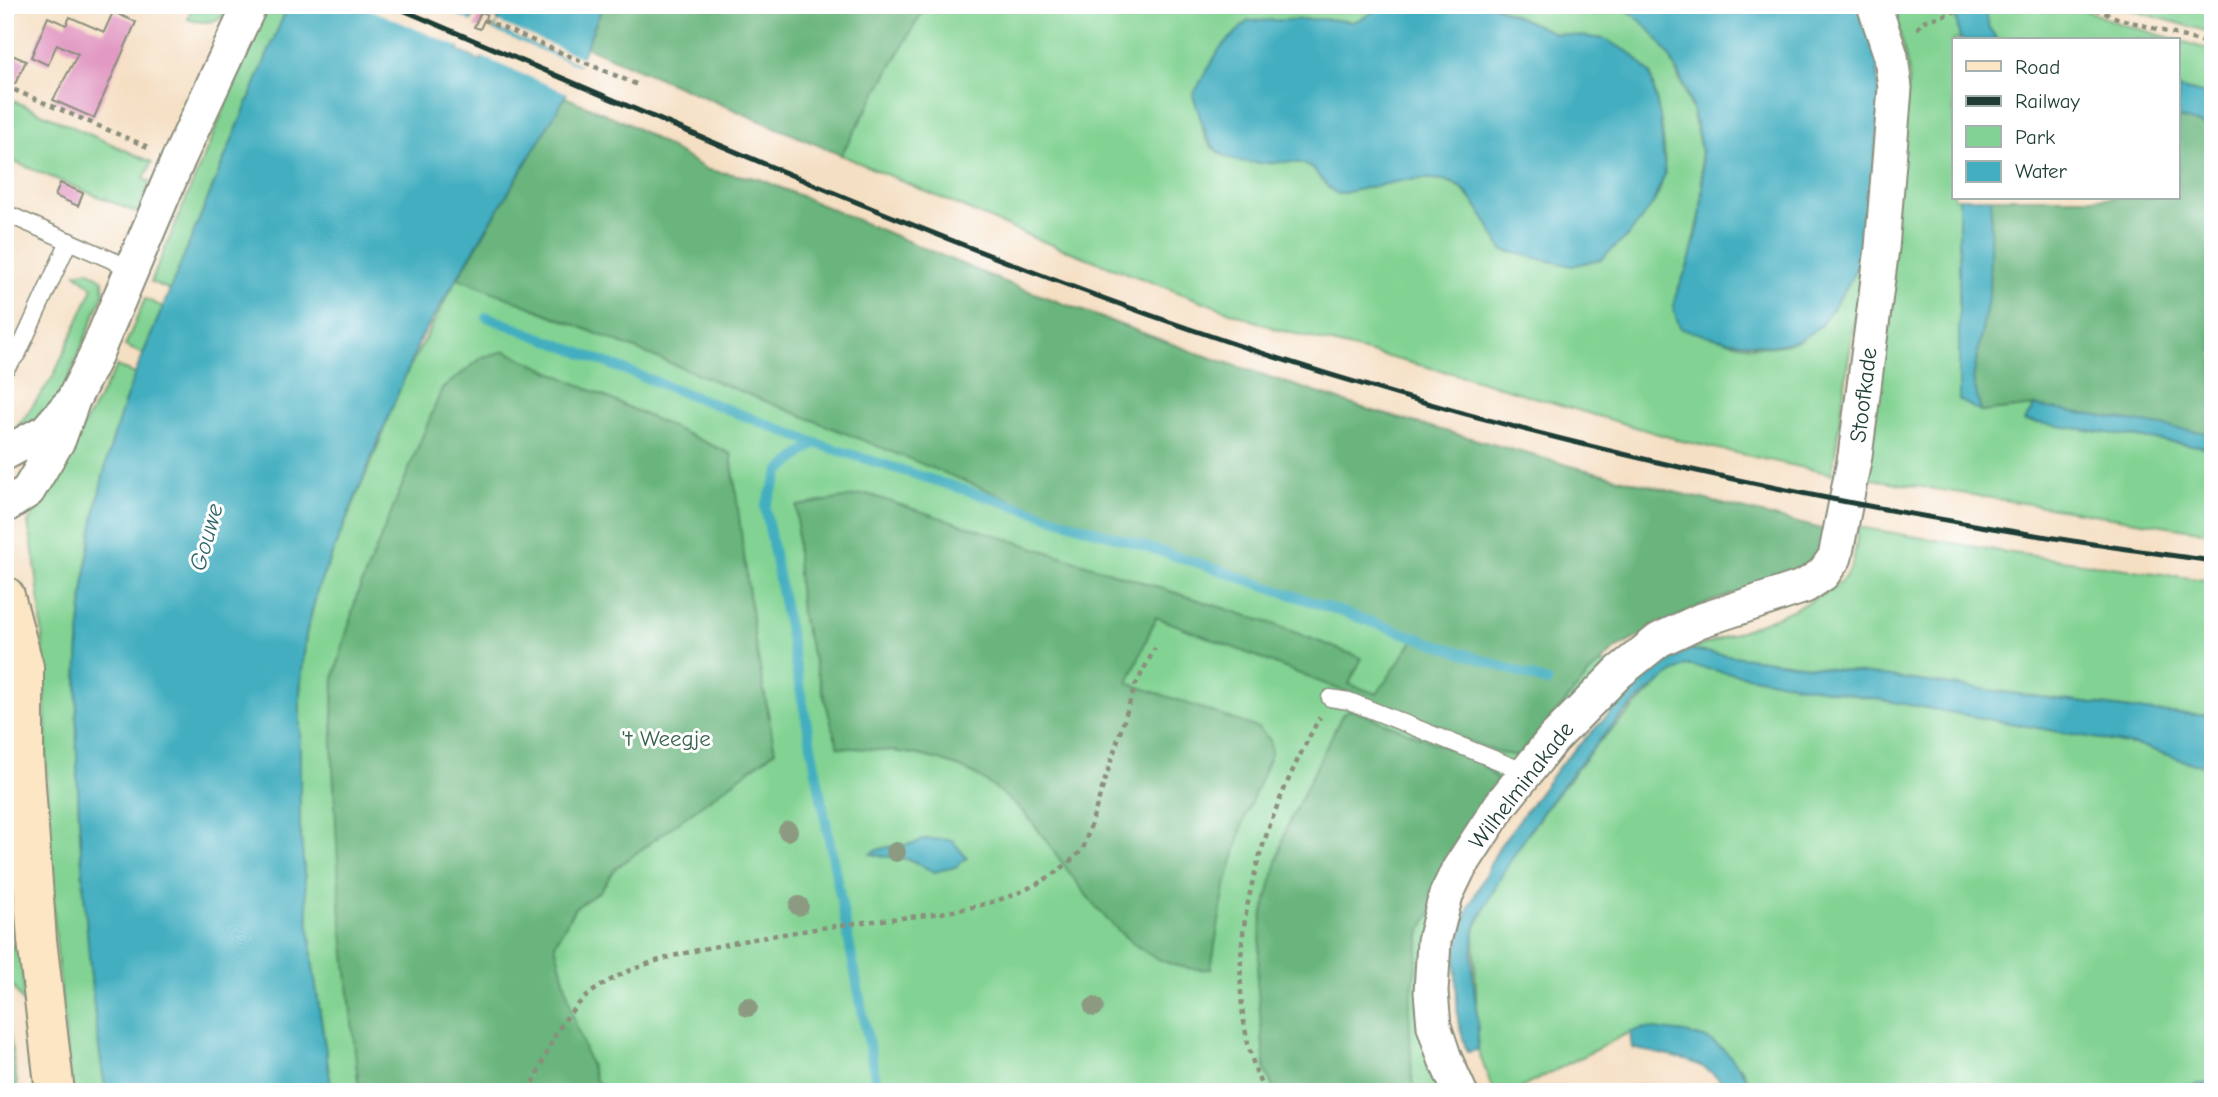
<svg xmlns="http://www.w3.org/2000/svg" width="2218" height="1097" viewBox="0 0 2218 1097" font-family="'Comic Neue',sans-serif">
	<style>
		.green { fill: #82d393; stroke: #508864; stroke-width: 2 }
		.forest { fill: #69b57d; stroke: #447958; stroke-width: 2 }
		.water { fill: #42aec0; stroke: #30767a; stroke-width: 2; fill-rule: evenodd }
		.pier { fill: #f5dfc3 }
		.lines { fill: none; stroke-linecap: round; stroke-linejoin: round }
		.stream { stroke: #42aec0; stroke-width: 10 }
		.building { fill: #e196c1 }
		.service-casing { stroke: #8a8e7c; stroke-width: 19 }
		.minor-casing { stroke: #8a8e7c; stroke-width: 37 }
		.secondary-casing { stroke: #8a8e7c; stroke-width: 42 }
		.path { stroke: #8a8e7c; stroke-width: 4.5; stroke-dasharray: 5 5; stroke-linecap: butt }
		.service { stroke: #fff; stroke-width: 16 }
		.minor { stroke: #fff; stroke-width: 33 }
		.secondary { stroke: #fce6c4; stroke-width: 38 }
		.rail { stroke: #1f3d34; stroke-width: 5 }
		.tree { fill: #8d9a82 }
		.labels { text-anchor: middle; stroke-width: 6; stroke-linejoin: round; paint-order: stroke }
		.street-label { font-size: 23px; fill: #1f3d34; stroke: #fff }
		.park-label { font-size: 23px; fill: #38624c; stroke: #fff }
		.water-label { font-size: 24px; font-style: italic; fill: #2b6565; stroke: #fff }
	</style>
	<rect width="100%" height="100%" fill="#fff"/>
	<filter id="ink" filterUnits="userSpaceOnUse"><feTurbulence type="fractalNoise" baseFrequency=".0143" numOctaves="2"/><feDisplacementMap in="SourceGraphic" scale="14" xChannelSelector="R" yChannelSelector="G"/><feConvolveMatrix kernelMatrix="1 2 1 2 8 2 1 2 1" color-interpolation-filters="sRGB"/></filter>
	<filter id="wash" filterUnits="userSpaceOnUse"><feTurbulence type="fractalNoise" baseFrequency=".00686" numOctaves="4" result="noise"/><feDisplacementMap in="SourceGraphic" scale="28" xChannelSelector="R" yChannelSelector="G"/><feGaussianBlur stdDeviation="1.57" result="paint"/><feColorMatrix in="noise" values="0 0 0 0 0 0 0 0 0 0 0 0 0 0 0 0 0 1.4 0 .05"/><feComposite in="paint" operator="in"/></filter>
	<g filter="url(#wash)">
		<rect width="100%" height="100%" fill="#f5dfc3"/>
		<g class="green">
			<path d="M193,5h43c-13,16 -31,21 -48,14z"/>
			<path d="M268,5h20l-118,285 -19,-8z"/>
			<path d="M926,5h454l-11,10 -16,7 -26,-3 -79,2 -10,10c-8,21 -33,71 -35,90 -3,20 14,34 31,39 22,6 47,-3 69,4 17,5 20,25 36,30 30,-6 97,-27 121,-6 18,15 31,41 42,62l70,16c16,-12 73,-49 81,-62 23,-38 6,-91 -3,-131l-46,-34 -50,-6 -62,-28h128l26,19 21,25 25,62 8,36 2,41 -1,23 -12,51 -15,41c15,11 35,32 53,38 81,23 106,-26 137,-89l-32,222 -150,-33 -219,-65 -187,-47 -242,-91 -193,-83z"/>
			<path d="M1894,5h60l6,35h-6v158h5v202l22,12 54,-6 -10,15 188,27v85l-348,-55 44,-404z"/>
			<path d="M1991,5h82l45,18 59,17h-179l-9,-12 -6,-21z"/>
			<path d="M2113,5h100v28z"/>
			<path d="M2178,40l35,11v46l-35,-9z"/>
			<path d="M5,97l147,65 -8,17 6,3 -12,31 -133,-55v-12l7,2v-30l-7,-3z"/>
			<path d="M88,270l15,10 1,13 -39,94 -23,33 -28,12 39,-55 40,-89 -17,-15z"/>
			<path d="M458,277l962,344 188,44 -135,169 -52,196 24,62h-1113l-19,-125 -13,-139v-136l6,-57 12,-47 63,-149 13,-42z"/>
			<path d="M145,299l18,8 -20,47 -18,-8z"/>
			<path d="M117,366l18,8c-65,166 -65,343 -51,518 5,67 10,133 22,200h-34c-11,-92 -21,-184 -24,-277 -4,-98 0,-195 -20,-292z"/>
			<path d="M1858,527l154,26 201,28v135l-60,-4 -464,-62c38,-14 128,-44 155,-72 12,-12 12,-36 14,-51z"/>
			<path d="M1686,665l458,82 50,17 19,1v318l-91,9h-368l-13,-25 -95,-39 -16,4 -117,60 -20,-1 -15,-41 -4,-118 28,-60 42,-61 53,-67 71,-69z"/>
			<path d="M17,914l9,93 -21,-33v-10l10,-25z"/>
			<path d="M5,1012l2,5 11,75h-13z"/>
		</g>
		<g class="forest">
			<path d="M603,5h323l-85,150 -255,-108z"/>
			<path d="M565,97l62,26 81,47 52,9 242,102 192,71 172,57 205,57 255,64 -7,26 -9,11 -108,38 -86,43 -27,26 -70,82 -19,-3 -344,-136 -28,66 130,45 12,12 1,14 -26,63 -21,75 -13,77c-85,7 -134,-92 -180,-148 -12,-15 -33,-31 -49,-42 -43,-28 -94,-28 -144,-32l-37,-133 -4,-54v-54l70,-12 406,130 89,34 -13,26 28,10 38,-56 -55,-23 -311,-100 -591,-237z"/>
			<path d="M2178,118l35,9v307l-178,-28 -54,6 -8,-33 16,-86 2,-95h187z"/>
			<path d="M505,351l226,103 24,187 20,110 -159,117 -16,23 -25,17 -20,36 19,75 22,62 16,11h-253l-19,-188 -8,-159 2,-67 23,-83 85,-206 41,-32z"/>
			<path d="M1350,709l130,52 16,17 1,13 -76,140 -12,79 3,66 4,16h-141l-10,-22 -8,-90 5,-63 24,-88 56,-114z"/>
		</g>
		<g class="water">
			<path d="M288,5h315l-38,92 -145,243 -102,248 -12,46 -6,58v136l13,139 19,125h-226c-12,-67 -17,-133 -22,-200 -14,-175 -14,-352 51,-518zM476,10l23,9 -18,42 -23,-10z"/>
			<path d="M1380,5h112l62,28 50,6 27,14 19,20 10,44 5,57 -13,31 -23,30 -28,24 -29,7 -70,-16c-10,-18 -27,-53 -43,-64 -28,-18 -89,2 -120,8 -16,-5 -19,-25 -36,-30 -14,-4 -28,-1 -43,-1 -53,-1 -52,-24 -67,-68l27,-47 28,-27 79,-2 26,3 16,-7z"/>
			<path d="M1620,5h241l16,56 3,51 -16,140 -16,33 -27,40 -21,15 -29,6 -46,-6 -44,-11c-4,-8 -8,-17 -7,-26 1,-9 7,-21 11,-30 7,-19 14,-42 16,-63 9,-73 -17,-164 -81,-205z"/>
			<path d="M1954,5h29l6,23 9,12h-38z"/>
			<path d="M2178,88l35,9v30l-35,-9z"/>
			<path d="M1959,198h32l-2,95 -16,86 8,33 -22,-12z"/>
			<path d="M2035,406l178,28v14l-189,-27z"/>
			<path d="M1689,650l464,62 60,4v49l-19,-1 -50,-17 -458,-82c-69,37 -166,168 -199,239 -4,9 -12,20 -13,29 -6,38 6,79 4,117l-11,2 -9,-31 -3,-64 12,-46 32,-64 62,-83 92,-96z"/>
			<path d="M926,839l26,1 15,18 -12,9 -21,5 -23,-12 -41,-6c16,-11 38,-6 56,-15z"/>
			<path d="M1646,1028c61,7 77,7 108,64h-27c-14,-34 -64,-36 -95,-44l-2,-16z"/>
			<path d="M2213,1083v9h-91z"/>
		</g>
		<g class="pier">
			<path d="M360,5h73l41,18 -11,26z"/>
			<path d="M498,22l87,37 -3,6 -86,-37z"/>
			<path d="M491,30l90,37 -11,27 -90,-38z"/>
		</g>
		<g class="lines">
			<g class="stream">
				<path d="M487,317l328,126"/>
				<path d="M878,1092l-113,-585 15,-36 35,-28 389,122 343,117"/>
			</g>
		</g>
		<g id="blocks">
			<g class="building">
				<path d="M113,12l23,10 -42,96 -41,-18 25,-46 -21,-10 -9,21 -17,-8 17,-40 18,8 4,-8 34,15z"/>
				<path d="M481,12l6,2 -7,15 -6,-2z"/>
				<path d="M5,52l21,9 -11,23 -10,-4z"/>
				<path d="M60,183l23,10 -5,13 -23,-10z"/>
			</g>
		</g>
	</g>
	<g filter="url(#ink)">
		<use href="#blocks" fill-opacity="0" stroke="#8a8e7c" stroke-width="2"/>
		<g class="lines">
			<defs>
				<g id="service">
					<path d="M12,216l120,53"/>
					<path d="M5,369l13,-16 51,-112"/>
					<path d="M1330,698l19,3 177,71"/>
					<path d="M5,804l18,-18"/>
				</g>
				<g id="minor">
					<path d="M5,453l41,-22 21,-24"/>
					<path d="M5,506l23,-15 31,-52 14,-39 20,-39 85,-201 72,-155"/>
					<path d="M1460,1092l-15,-33 -11,-33 -3,-34 3,-51 12,-46 12,-25 43,-66 52,-65 66,-67 40,-32 40,-19 106,-35 18,-12 12,-17 20,-101 27,-208 13,-160 -4,-32 -17,-51"/>
				</g>
				<path id="secondary" d="M5,596l19,71v90l13,183 18,152"/>
			</defs>
			<use href="#service" class="service-casing"/>
			<use href="#minor" class="minor-casing"/>
			<use href="#secondary" class="secondary-casing"/>
			<g class="path">
				<path d="M2086,5l31,13 96,27"/>
				<path d="M484,20l154,65"/>
				<path d="M1917,29l7,-8 53,-16"/>
				<path d="M5,86l143,61"/>
				<path d="M529,1092c13,-26 23,-58 42,-80 30,-36 79,-51 123,-61 53,-12 107,-20 162,-28 82,-10 166,-11 227,-74l52,-163 20,-38"/>
				<path d="M1264,1092c-54,-124 -6,-263 56,-375"/>
			</g>
			<use href="#service" class="service"/>
			<use href="#minor" class="minor"/>
			<use href="#secondary" class="secondary"/>
			<path class="rail" d="M391,5c265,112 529,231 802,325 331,114 673,185 1020,231"/>
		</g>
		<g class="tree">
			<circle cx="788" cy="831" r="10"/>
			<circle cx="896" cy="852" r="10"/>
			<circle cx="799" cy="906" r="10"/>
			<circle cx="748" cy="1007" r="10"/>
			<circle cx="1094" cy="1007" r="10"/>
		</g>
	</g>
	<g class="labels">
		<g class="street-label">
			<text transform="translate(1863 395) rotate(-83)" y="8">Stoofkade</text>
			<text transform="translate(1521 785) rotate(-52)" y="8">Wilhelminakade</text>
		</g>
		<g class="park-label">
			<text x="666" y="746">'t Weegje</text>
		</g>
		<g class="water-label">
			<text transform="translate(206 537) rotate(-74)" y="8">Gouwe</text>
		</g>
	</g>
	<rect width="2218" height="1097" fill="none" stroke="#fff" stroke-width="28"/>
	<rect x="1952" y="38" width="228" height="161" fill="#ffffff" stroke="#a5b1ae" stroke-width="2"/>
	<rect x="1966" y="61" width="35" height="10" fill="#fce6c4" stroke="#a5b1ae" stroke-width="2"/>
	<text x="2015" y="74" font-size="21" fill="#1f3d34">Road</text>
	<rect x="1966" y="96" width="35" height="10" fill="#1f3d34" stroke="#a5b1ae" stroke-width="2"/>
	<text x="2015" y="108" font-size="21" fill="#1f3d34">Railway</text>
	<rect x="1966" y="126" width="35" height="21" fill="#82d393" stroke="#a5b1ae" stroke-width="2"/>
	<text x="2015" y="144" font-size="21" fill="#1f3d34">Park</text>
	<rect x="1966" y="161" width="35" height="21" fill="#42aec0" stroke="#a5b1ae" stroke-width="2"/>
	<text x="2015" y="178" font-size="21" fill="#1f3d34">Water</text>
</svg>
